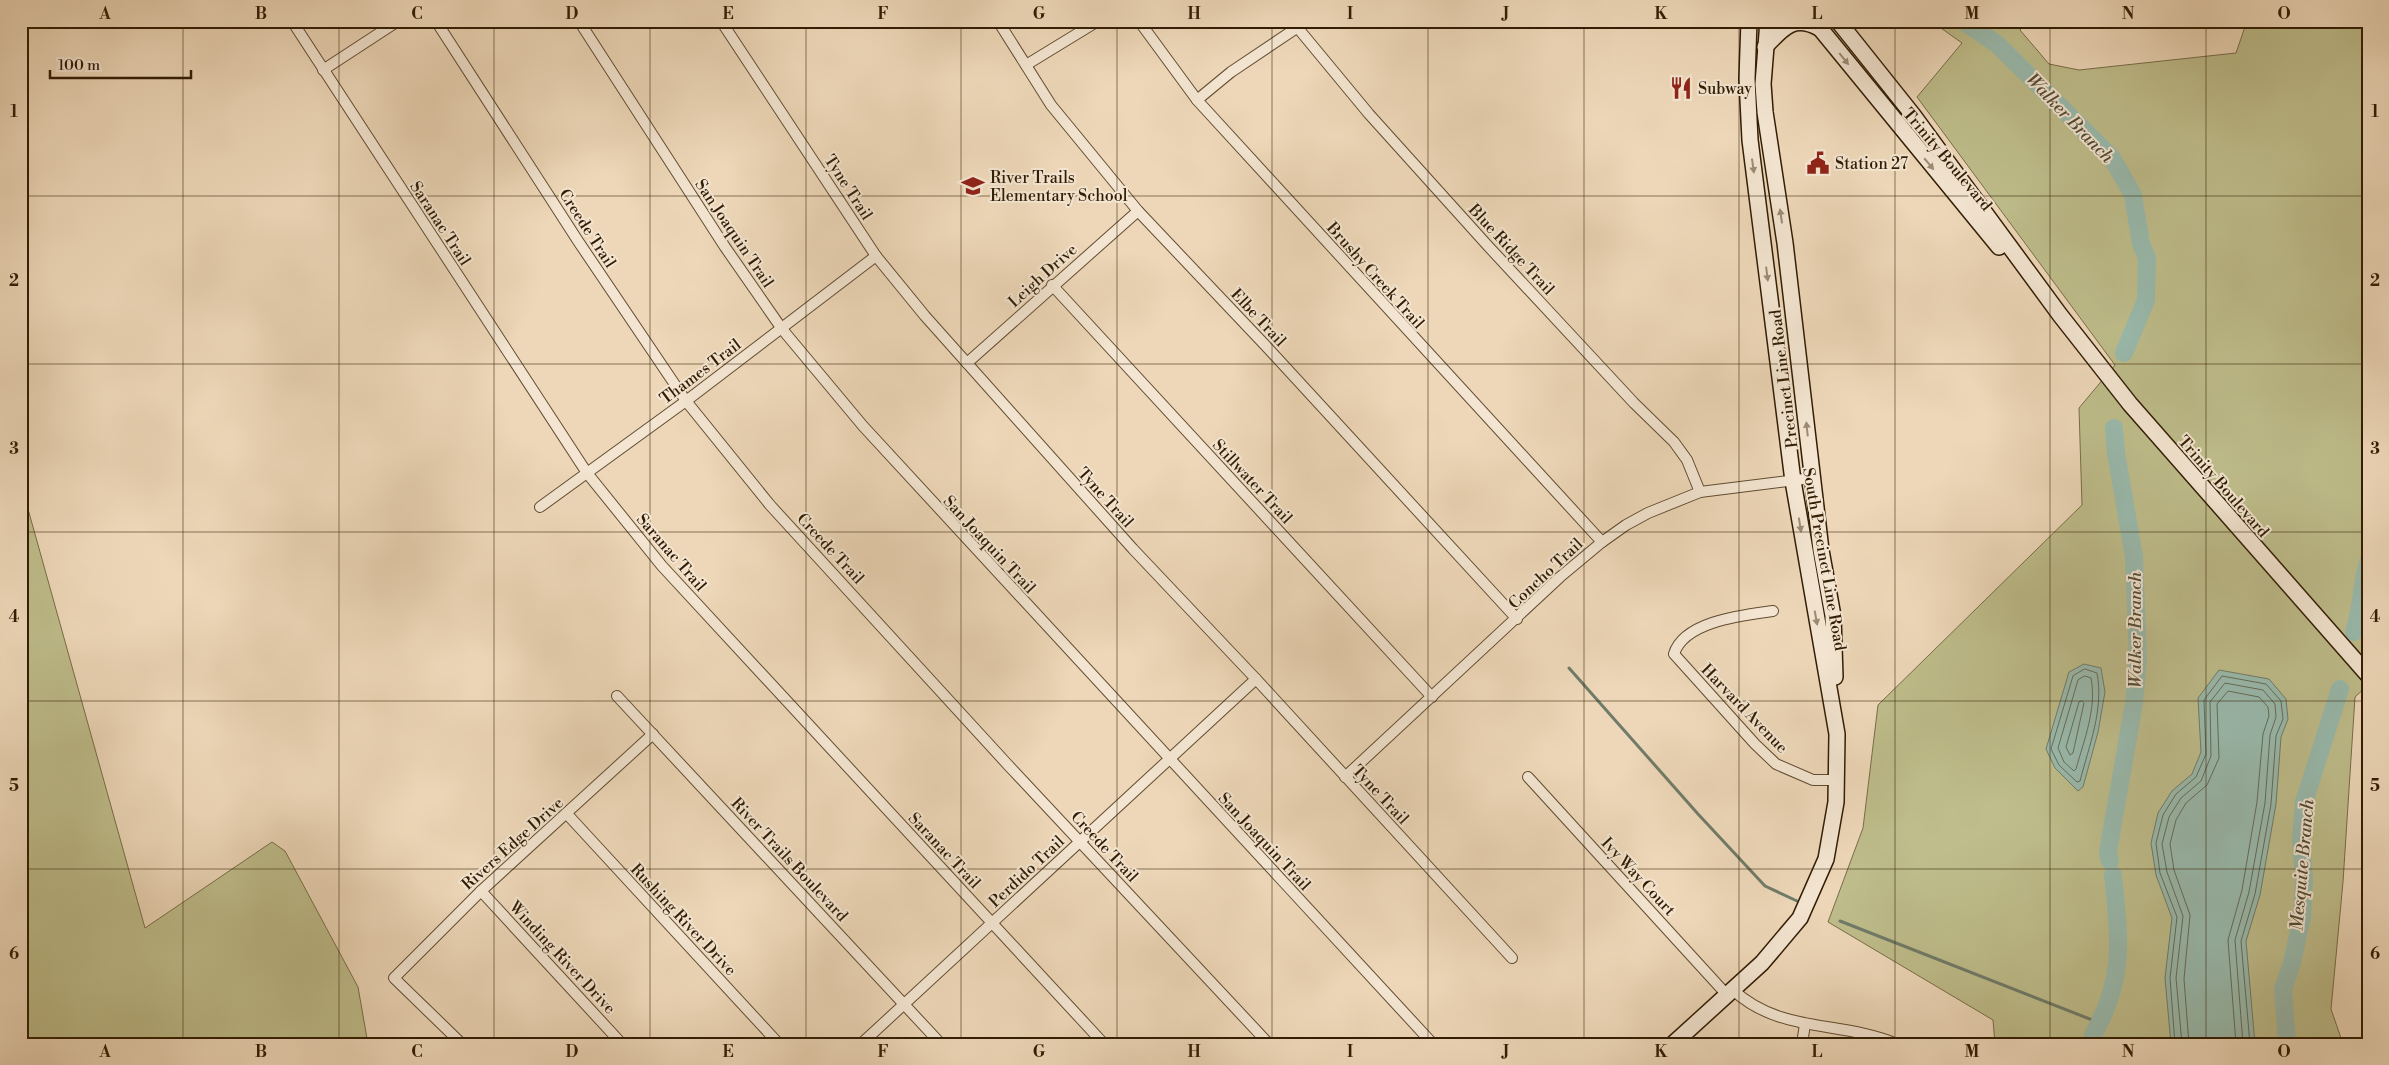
<svg xmlns="http://www.w3.org/2000/svg" width="2389" height="1065" viewBox="0 0 2389 1065" font-family="'Libre Bodoni',serif">
	<style>
		.green { fill: #bebd8b; stroke: #786d48 }
		.water { fill: #99baad; stroke: #707b69 }
		.lines { fill: none; stroke-linecap: round; stroke-linejoin: round }
		.shore { stroke: #666c58; stroke-width: 1 }
		.stream { stroke: #707b69; stroke-width: 3 }
		.river { stroke: #99baad; stroke-width: 18 }
		.minor-casing { stroke: #614c31; stroke-width: 12 }
		.secondary-casing { stroke: #321d04; stroke-width: 18 }
		.minor { stroke: #f3e5d1; stroke-width: 10 }
		.secondary { stroke: #f3e5d1; stroke-width: 15 }
		.oneway { fill: #9c8b75 }
		.grid { fill: none; stroke: #321d04; stroke-width: 1; stroke-opacity: 0.55 }
		.labels { text-anchor: middle; stroke-width: 4; stroke-linejoin: round; paint-order: stroke }
		.poi-label { font-size: 16px; fill: #321d04; stroke: #f3e5d1; text-anchor: start }
		.street-label { font-size: 16px; fill: #321d04; stroke: #f3e5d1 }
		.water-label { font-size: 18px; font-style: italic; fill: #514c37; stroke: #f3e5d1 }
		.neatline { fill: none; stroke: #321d04; stroke-width: 2 }
		.grid-label { font-size: 16px; text-anchor: middle; font-weight: bold; fill: #321d04 }
	</style>
	<rect width="100%" height="100%" fill="#edd7b8"/>
	<filter id="stains"><feTurbulence type="fractalNoise" baseFrequency=".004" numOctaves="4"/><feColorMatrix values="0 0 0 0 .2 0 0 0 0 .09 0 0 0 0 .02 0 0 0 .5 -.17"/></filter>
	<radialGradient id="worn" r=".72"><stop offset=".6" stop-color="#630" stop-opacity="0"/><stop offset="1" stop-color="#630" stop-opacity=".3"/></radialGradient>
	<g class="green">
		<path d="M1931,21h98l-9,9 29,34 30,6 157,-17 11,-32h121v664l-13,12 -12,185 -12,127 12,35h-348l-2,-24 -165,-98 35,-94 15,-123 204,-200 -3,-97 36,-43 -198,-268 45,-54z"/>
		<path d="M21,484l124,444 127,-86 13,9 73,136 10,57h-347z"/>
	</g>
	<g class="water">
		<path d="M2084,664l17,4 4,24 -7,40 -15,55 -5,4 -23,-23 -9,-19 23,-77z"/>
		<path d="M2219,670l50,9 17,20 2,20 -7,18 -5,67 -16,91 -14,46 9,103h-84l-6,-66 7,-60 -16,-43 -5,-32 7,-30 14,-22 20,-17 9,-22 -3,-54z"/>
	</g>
	<g class="lines">
		<g class="shore">
			<path d="M2085,669l12,4c7,36 -8,73 -17,108l-3,1 -18,-17 -8,-16 22,-73z"/>
			<path d="M2085,676l6,2c6,30 -7,62 -15,91l-2,2 -10,-9 -6,-14 20,-68z"/>
			<path d="M2082,701l2,2 -11,50 -3,2 -4,-8 13,-45z"/>
			<path d="M2175,1044l-5,-66 7,-61 -17,-44 -4,-30 7,-28 13,-21 20,-17 10,-23 -2,-54 18,-24 44,8 15,17 2,18 -7,17 -5,68 -16,90 -14,47 9,103"/>
			<path d="M2182,1044l-6,-66 7,-62 -16,-44 -5,-28 7,-27 12,-19 20,-17 10,-25 -1,-54 15,-19 38,7 12,14 1,13 -6,18 -5,68 -16,89 -14,48 8,104"/>
			<path d="M2189,1044l-5,-65 6,-64 -16,-45 -4,-26 6,-24 10,-17 21,-18 12,-27 -2,-54 11,-13 31,6 9,10 1,9 -6,18 -6,68 -15,88 -14,50 8,104"/>
		</g>
		<g class="stream">
			<path d="M1569,668l129,146 67,72 32,15"/>
			<path d="M1840,921l260,102"/>
		</g>
		<g class="river">
			<path d="M1963,21l34,23 115,114 21,37 8,49 6,14 -1,42 -22,53"/>
			<path d="M2354,632c8,-23 7,-47 14,-70"/>
			<path d="M2110,861l-2,-9 26,-149 4,-44 -4,-102 -18,-104 -2,-25"/>
			<path d="M2093,1044v-9c33,-58 26,-97 20,-160"/>
			<path d="M2287,1044l-4,-55 9,-26 10,-47 2,-36 -3,-41 3,-37 36,-113"/>
		</g>
		<defs>
			<g id="minor">
				<path d="M292,21l295,452 75,93 442,478"/>
				<path d="M436,21l142,220 108,160 84,104 238,260 261,279"/>
				<path d="M579,21l146,226 57,82 81,97 570,618"/>
				<path d="M721,21l155,235 49,60 208,233 123,130 256,279"/>
				<path d="M998,21l53,84 87,106 127,134 252,274"/>
				<path d="M1139,21l58,79 405,442"/>
				<path d="M1297,27l72,87 119,132 146,157 40,39 13,18 13,32"/>
				<path d="M1026,65l72,-44"/>
				<path d="M323,70l75,-49"/>
				<path d="M1197,100l34,-28 76,-51"/>
				<path d="M1052,285l380,412"/>
				<path d="M967,363l171,-152"/>
				<path d="M540,507l146,-106 190,-145"/>
				<path d="M1773,611c-29,4 -89,10 -99,43l81,90 21,20 37,16h23"/>
				<path d="M617,696l324,348"/>
				<path d="M1345,777l215,-200 42,-35 24,-17 22,-12 52,-21 112,-14"/>
				<path d="M1528,777l199,218"/>
				<path d="M567,814l212,230"/>
				<path d="M481,891l141,153"/>
				<path d="M1733,990c48,44 107,30 164,54"/>
				<path d="M462,1044l-68,-66 87,-87 172,-157"/>
				<path d="M861,1044l395,-365"/>
				<path d="M1802,1044l3,-20"/>
			</g>
			<g id="secondary">
				<path d="M1768,21l-5,63 2,28 20,131 36,307 12,66 2,61"/>
				<path d="M1814,21l185,226"/>
				<path d="M1838,21l75,94 147,200 70,89 238,271"/>
				<path d="M1765,47c17,-18 28,-33 54,-19"/>
				<path d="M1673,1044l89,-81 38,-45 26,-59 10,-57 1,-68 -44,-253 -43,-341 -3,-61 2,-58"/>
			</g>
		</defs>
		<use href="#minor" class="minor-casing"/>
		<use href="#secondary" class="secondary-casing"/>
		<use href="#minor" class="minor"/>
		<use href="#secondary" class="secondary"/>
	</g>
	<defs><path id="oneway-solid" d="M-6-.8H1V-3.2L6.5 0L1 3.2V.8H-6Z" transform="scale(1.25)"/></defs>
	<g class="oneway">
		<use href="#oneway-solid" transform="translate(1844 59) rotate(51)"/>
		<use href="#oneway-solid" transform="translate(1929 164) rotate(50)"/>
		<use href="#oneway-solid" transform="translate(1753 166) rotate(82)"/>
		<use href="#oneway-solid" transform="translate(1781 216) rotate(-98)"/>
		<use href="#oneway-solid" transform="translate(1767 274) rotate(83)"/>
		<use href="#oneway-solid" transform="translate(1807 429) rotate(-96)"/>
		<use href="#oneway-solid" transform="translate(1800 525) rotate(81)"/>
		<use href="#oneway-solid" transform="translate(1816 618) rotate(80)"/>
	</g>
	<path class="grid" d="M183,21v1023M339,21v1023M494,21v1023M650,21v1023M806,21v1023M961,21v1023M1117,21v1023M1272,21v1023M1428,21v1023M1584,21v1023M1739,21v1023M1895,21v1023M2050,21v1023M2206,21v1023M21,196h2347M21,364h2347M21,532h2347M21,701h2347M21,869h2347"/>
	<defs>
		<symbol id="restaurant-bare" viewBox="-9 -9 18 18"><path d="M-5-6h1v4h1v-4h1v4h1v-4h1v5L-1.5 .5V6h-2V.5L-5-1ZM5-6V6H3V1.5H1.5Q1.5-4 5-6Z" fill="#8f2418" stroke="#f3e5d1" stroke-width="2.5" paint-order="stroke"/></symbol>
		<symbol id="civic-bare" viewBox="-9 -9 18 18"><path d="M-.6-6.5H3V-4.5H.6V-3L4-1V1h2V6H-6V1h2V-1L-.6-3ZM-1.2 2.5V6h2.4V2.5Z" fill="#8f2418" stroke="#f3e5d1" stroke-width="2.5" paint-order="stroke"/></symbol>
		<symbol id="school-bare" viewBox="-9 -9 18 18"><path d="M0-5L7-2L0 1L-7-2ZM-4 1L0 2.5L4 1V4Q0 6-4 4Z" fill="#8f2418" stroke="#f3e5d1" stroke-width="2.5" paint-order="stroke"/></symbol>
	</defs>
	<g fill-rule="evenodd">
		<use href="#restaurant-bare" x="1665" y="72" width="32" height="32"/>
		<use href="#civic-bare" x="1802" y="147" width="32" height="32"/>
		<use href="#school-bare" x="957" y="170" width="32" height="32"/>
	</g>
	<g class="labels">
		<g class="poi-label">
			<text x="1698" y="94">Subway</text>
			<text x="1835" y="169">Station 27</text>
			<text x="990" y="183">River Trails<tspan x="990" dy="18">Elementary School</tspan></text>
		</g>
		<g class="street-label">
			<text transform="translate(1948 159) rotate(50)" y="6">Trinity Boulevard</text>
			<text transform="translate(849 187) rotate(57)" y="6">Tyne Trail</text>
			<text transform="translate(441 223) rotate(57)" y="6">Saranac Trail</text>
			<text transform="translate(588 228) rotate(57)" y="6">Creede Trail</text>
			<text transform="translate(735 233) rotate(56)" y="6">San Joaquin Trail</text>
			<text transform="translate(1512 249) rotate(47)" y="6">Blue Ridge Trail</text>
			<text transform="translate(1042 275) rotate(-42)" y="6">Leigh Drive</text>
			<text transform="translate(1376 275) rotate(48)" y="6">Brushy Creek Trail</text>
			<text transform="translate(1259 317) rotate(47)" y="6">Elbe Trail</text>
			<text transform="translate(700 371) rotate(-37)" y="6">Thames Trail</text>
			<text transform="translate(1783 379) rotate(-97)" y="6">Precinct Line Road</text>
			<text transform="translate(1253 481) rotate(47)" y="6">Stillwater Trail</text>
			<text transform="translate(2224 486) rotate(49)" y="6">Trinity Boulevard</text>
			<text transform="translate(1106 497) rotate(48)" y="6">Tyne Trail</text>
			<text transform="translate(990 544) rotate(47)" y="6">San Joaquin Trail</text>
			<text transform="translate(831 548) rotate(47)" y="6">Creede Trail</text>
			<text transform="translate(672 552) rotate(49)" y="6">Saranac Trail</text>
			<text transform="translate(1825 559) rotate(80)" y="6">South Precinct Line Road</text>
			<text transform="translate(1545 573) rotate(-43)" y="6">Concho Trail</text>
			<text transform="translate(1745 708) rotate(46)" y="6">Harvard Avenue</text>
			<text transform="translate(1381 794) rotate(47)" y="6">Tyne Trail</text>
			<text transform="translate(1265 841) rotate(47)" y="6">San Joaquin Trail</text>
			<text transform="translate(512 843) rotate(-42)" y="6">Rivers Edge Drive</text>
			<text transform="translate(1105 846) rotate(47)" y="6">Creede Trail</text>
			<text transform="translate(945 850) rotate(47)" y="6">Saranac Trail</text>
			<text transform="translate(790 859) rotate(47)" y="6">River Trails Boulevard</text>
			<text transform="translate(1026 871) rotate(-43)" y="6">Perdido Trail</text>
			<text transform="translate(1639 876) rotate(47)" y="6">Ivy Way Court</text>
			<text transform="translate(684 919) rotate(47)" y="6">Rushing River Drive</text>
			<text transform="translate(563 957) rotate(47)" y="6">Winding River Drive</text>
		</g>
		<g class="water-label">
			<text transform="translate(2070 118) rotate(46)" y="6">Walker Branch</text>
			<text transform="translate(2135 630) rotate(-90)" y="6">Walker Branch</text>
			<text transform="translate(2302 865) rotate(-85)" y="6">Mesquite Branch</text>
		</g>
	</g>
	<rect width="2389" height="1065" fill="none" stroke="#edd7b8" stroke-width="55"/>
	<path d="M50 70v8h141v-8" fill="none" stroke="#321d04" stroke-width="2.5"/>
	<text x="58" y="70" font-size="15" fill="#321d04" stroke="#f3e5d1" stroke-width="4" paint-order="stroke">100 m</text>
	<rect x="28" y="28" width="2334" height="1010" class="neatline"/>
	<g class="grid-label">
		<text x="105" y="19">A</text>
		<text x="261" y="19">B</text>
		<text x="417" y="19">C</text>
		<text x="572" y="19">D</text>
		<text x="728" y="19">E</text>
		<text x="883" y="19">F</text>
		<text x="1039" y="19">G</text>
		<text x="1194" y="19">H</text>
		<text x="1350" y="19">I</text>
		<text x="1506" y="19">J</text>
		<text x="1661" y="19">K</text>
		<text x="1817" y="19">L</text>
		<text x="1972" y="19">M</text>
		<text x="2128" y="19">N</text>
		<text x="2284" y="19">O</text>
		<text x="14" y="117">1</text>
		<text x="2375" y="117">1</text>
		<text x="14" y="286">2</text>
		<text x="2375" y="286">2</text>
		<text x="14" y="454">3</text>
		<text x="2375" y="454">3</text>
		<text x="14" y="622">4</text>
		<text x="2375" y="622">4</text>
		<text x="14" y="791">5</text>
		<text x="2375" y="791">5</text>
		<text x="14" y="959">6</text>
		<text x="2375" y="959">6</text>
		<text x="105" y="1057">A</text>
		<text x="261" y="1057">B</text>
		<text x="417" y="1057">C</text>
		<text x="572" y="1057">D</text>
		<text x="728" y="1057">E</text>
		<text x="883" y="1057">F</text>
		<text x="1039" y="1057">G</text>
		<text x="1194" y="1057">H</text>
		<text x="1350" y="1057">I</text>
		<text x="1506" y="1057">J</text>
		<text x="1661" y="1057">K</text>
		<text x="1817" y="1057">L</text>
		<text x="1972" y="1057">M</text>
		<text x="2128" y="1057">N</text>
		<text x="2284" y="1057">O</text>
	</g>
	<rect width="100%" height="100%" filter="url(#stains)"/>
	<rect width="100%" height="100%" fill="url(#worn)"/>
</svg>
